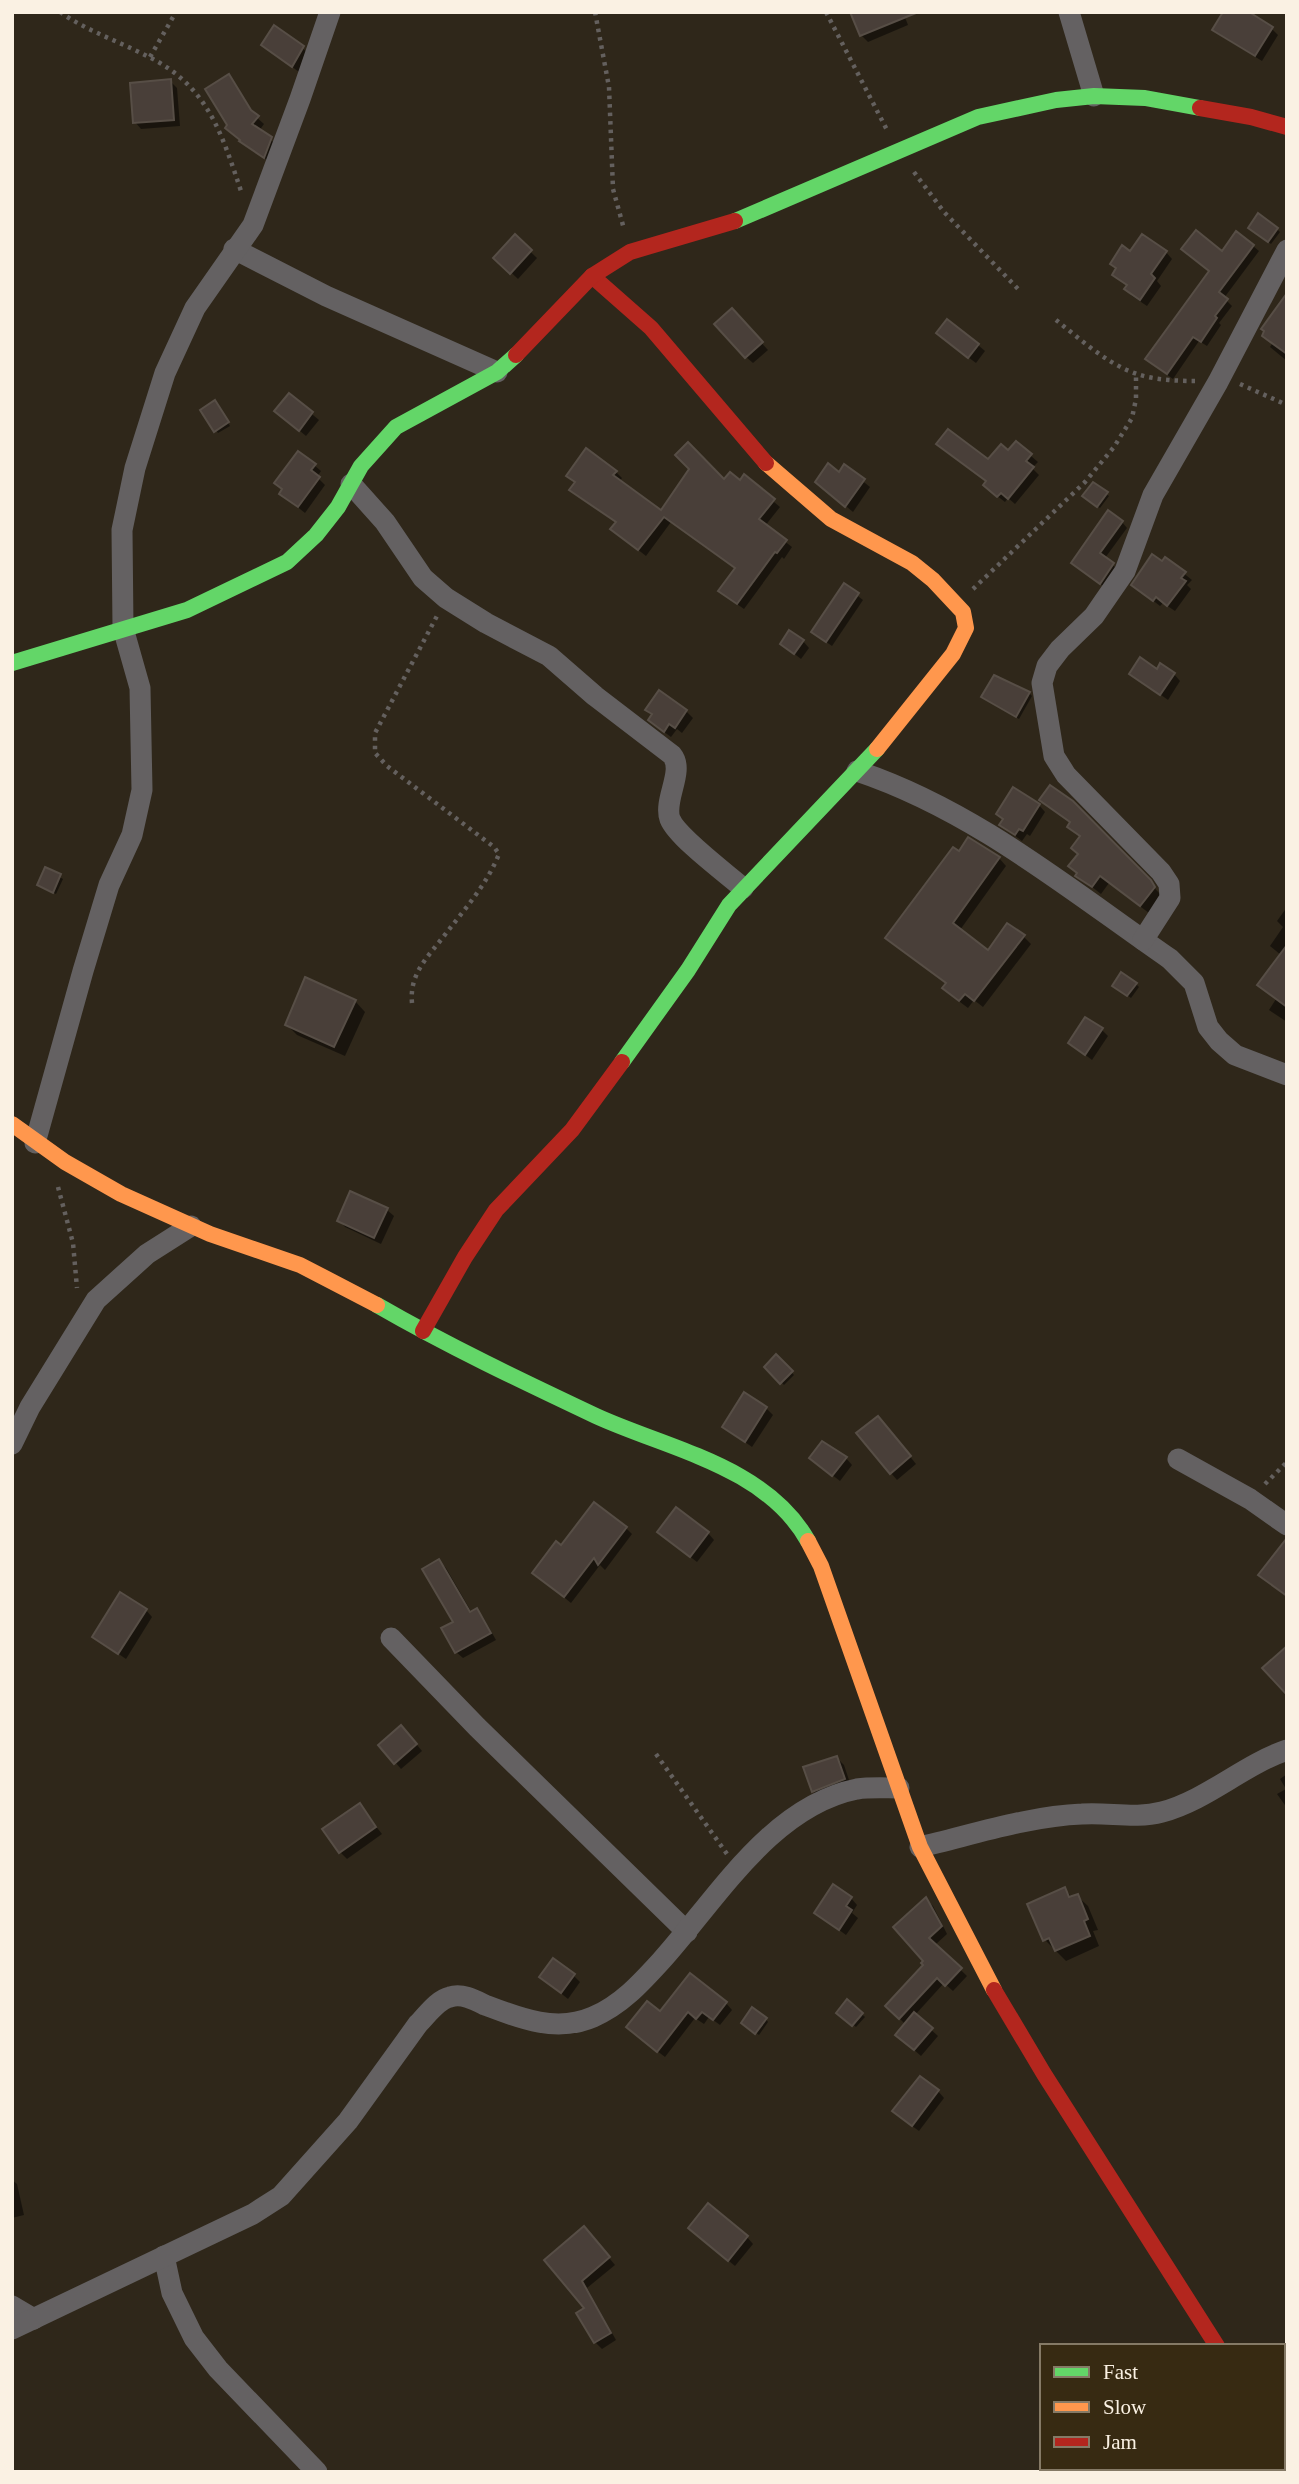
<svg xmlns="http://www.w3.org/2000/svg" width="1299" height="2484" viewBox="0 0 1299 2484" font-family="Georgia,serif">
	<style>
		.shadow { fill: #0007 }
		.building { fill: #493f39; stroke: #574e46; stroke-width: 2 }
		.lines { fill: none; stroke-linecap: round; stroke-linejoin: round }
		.path { stroke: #64605e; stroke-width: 4.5; stroke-dasharray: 3.5 5; stroke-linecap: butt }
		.street { stroke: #646162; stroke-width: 21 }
		.fast { stroke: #63d668; stroke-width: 16 }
		.slow { stroke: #ff974d; stroke-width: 16 }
		.jam { stroke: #b3261e; stroke-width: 16 }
	</style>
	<rect width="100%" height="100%" fill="#2f271a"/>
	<g class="shadow">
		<path d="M903,12l5,13 -40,17 -7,-7z"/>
		<path d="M275,28l35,26 -11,18 -36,-27z"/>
		<path d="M1271,28l7,7 -16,26 -41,-25 -6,-7z"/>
		<path d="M229,77l6,6 20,33 9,8 -5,7 18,14 -6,18 -30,-22z"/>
		<path d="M170,81l7,7 3,38 -39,3 -6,-7z"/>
		<path d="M1277,229l3,3 -9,12 -18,-14z"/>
		<path d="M515,237l22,21 -19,21 -22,-21z"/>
		<path d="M1253,246l6,5 -35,47 8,8 -13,17 2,2 -14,21 -8,-5 -26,38 -20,-14 -6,-6z"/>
		<path d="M1166,252l6,7 -15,22 4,5 -14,20 -15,-10 -6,-7 2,-3 -14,-12 17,-21z"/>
		<path d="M1287,296v65l-17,-14 2,-3 -8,-9z"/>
		<path d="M738,317l30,33 -15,13 -7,-6z"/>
		<path d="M945,340l33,5 7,6 -9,12z"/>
		<path d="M289,395l30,25 -13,16 -23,-19z"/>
		<path d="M218,405l12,21 -12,7 -2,-3z"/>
		<path d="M1016,443l22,19 -6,6 7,7 -24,29 -7,-6 -3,4 -13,-10 -4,-10 -43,-32 44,12 20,-10z"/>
		<path d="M314,465l7,6 -4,6 8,8 -20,28 -24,-19z"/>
		<path d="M845,467l25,20 -17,25 -29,-24z"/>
		<path d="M616,472l6,6 -3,4 43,31 62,-32 16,2 4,-6 36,30 -15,19 27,21 -8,12 -2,-2 -38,52 -17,-12 9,-28 -65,-47 -25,34 -27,-21 -2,-12 -46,-33z"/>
		<path d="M1106,494l3,2 -9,12 -13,-9z"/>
		<path d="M1122,522l5,6 -22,30 13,12 -12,18 -27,-20z"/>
		<path d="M1166,559l26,21 -5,5 4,4 -16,22 -12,-8 -3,3 -27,-21z"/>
		<path d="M845,586l18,14 -31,46 -13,-9z"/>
		<path d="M803,641l6,7 -8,11 -19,-15z"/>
		<path d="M1157,671l17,3 6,7 -12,19 -37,-27z"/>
		<path d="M1029,693l3,3 -13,23 -33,-19z"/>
		<path d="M686,711l7,7 -11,15 -5,-4 -6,8 -15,-11z"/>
		<path d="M1041,800l31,2 90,94 -13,17 -40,-30 -8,11 -24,-19 4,-37 -12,-11 2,-4z"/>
		<path d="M1039,805l6,7 -15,24 -3,-2 -5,7 -21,-16z"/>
		<path d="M959,854l40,4 7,8 -46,64 28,22 36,-15 7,7 -48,63 -9,-7 -6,8 -16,-12 -5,-12 -60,-46z"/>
		<path d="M46,869l17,10 -7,15 -17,-9z"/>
		<path d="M1287,907v115l-18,-12 7,-11 5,-44 -11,-9 13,-19 -6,-6z"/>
		<path d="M1136,984l3,3 -8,11 -14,-10z"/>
		<path d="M355,1001l10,11 -20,44 -48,-21 -10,-10z"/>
		<path d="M1102,1030l6,6 -16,24 -22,-17z"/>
		<path d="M387,1210l7,6 -13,28 -36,-17 -6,-7z"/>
		<path d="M776,1356l18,19 -10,10 -18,-18z"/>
		<path d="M766,1408l7,7 -21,32 -28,-20z"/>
		<path d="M884,1424l32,40 -19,16 -6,-7z"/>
		<path d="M846,1458l6,7 -12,16 -22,-17z"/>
		<path d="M626,1528l6,6 -27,36 -5,-5 -29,38 -37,-30 28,-26z"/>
		<path d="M708,1533l6,7 -17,22 -31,-24z"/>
		<path d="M439,1561l7,7 26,45 5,-3 6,7 13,23 -33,18 -7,-6 -1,-30z"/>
		<path d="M146,1610l6,7 -26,42 -32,-22z"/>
		<path d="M408,1734l14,17 -21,18 -6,-7z"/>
		<path d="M837,1758l7,7 7,21 -31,11 -7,-6z"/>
		<path d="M1287,1774v34l-10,-14 9,-5 -6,-10z"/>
		<path d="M359,1805l23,29 -35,25 -7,-7z"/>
		<path d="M1064,1889l9,9 4,-2 11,10 10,24 -5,1 6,15 -33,15 -21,-21z"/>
		<path d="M851,1898l6,7 -5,8 6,5 -12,17 -30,-22z"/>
		<path d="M926,1900l7,6 14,28 -12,11 32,31 -14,15 -9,-8 -29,32 23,21 -17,20 -17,-15 2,-16 -19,-19 38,-41z"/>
		<path d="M574,1976l6,6 -12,17 -27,-22z"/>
		<path d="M848,2002l17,15 -9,10 -17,-14z"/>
		<path d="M726,2003l6,7 -12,15 -11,-8 -5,7 -9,-6 -30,39 -30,-23 25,-20z"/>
		<path d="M766,2019l2,3 -9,13 -13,-9z"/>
		<path d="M938,2091l6,7 -25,33 -18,-13z"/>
		<path d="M12,2180l5,4 7,31 -12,3z"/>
		<path d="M590,2235l25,30 -28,23 29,52 -14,9 -7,-7 -9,-33 -40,-49z"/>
		<path d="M697,2235l50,2 6,7 -18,22z"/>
	</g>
	<g class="building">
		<path d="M850,12h66v1l-56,23z"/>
		<path d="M1223,12h26l24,15 -18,29 -43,-26z"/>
		<path d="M274,25l30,21 -12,21 -31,-22z"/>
		<path d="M229,74l22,36 8,6 -7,8 20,13 -8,21 -25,-17 1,-1 -15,-12 2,-3 -22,-36z"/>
		<path d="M171,79l3,41 -41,3 -3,-40z"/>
		<path d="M1258,213l20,15 -10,14 -20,-14z"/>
		<path d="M1196,230l26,21 14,-20 18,14 -35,47 9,7 -13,17 2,2 -16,24 -8,-5 -26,37 -22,-15 64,-88 -28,-22z"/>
		<path d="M515,234l17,16 -22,24 -17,-16z"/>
		<path d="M1142,234l25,17 -16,23 4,4 -15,22 -16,-11 3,-4 -15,-10 4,-7 -6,-4 12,-19 8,6z"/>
		<path d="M1287,293v61l-25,-18 2,-5 -3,-2z"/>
		<path d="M732,308l31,34 -18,16 -31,-34z"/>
		<path d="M947,319l32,25 -11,14 -32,-25z"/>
		<path d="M289,393l24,19 -14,19 -25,-20z"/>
		<path d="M215,400l14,22 -15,10 -14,-22z"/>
		<path d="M948,429l40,30 13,-15 7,6 8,-9 16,13 -6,7 8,6 -26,32 -7,-6 -4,4 -14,-12 3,-4 -50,-37z"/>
		<path d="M688,442l36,37 6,-7 10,8 4,-6 31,25 -16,20 28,21 -10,13 -2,-1 -38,52 -19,-13 17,-23 -71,-51 -26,33 -28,-21 6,-7 -47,-32 6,-8 -9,-6 20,-28 31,23 -4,4 48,35 28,-41 -14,-14z"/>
		<path d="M298,451l18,13 -5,6 9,7 -22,30 -19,-13 3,-5 -8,-6z"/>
		<path d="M828,463l11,9 5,-8 21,15 -20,28 -30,-25z"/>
		<path d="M1093,482l15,10 -11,15 -15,-11z"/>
		<path d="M1108,510l15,11 -23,32 14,10 -14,21 -29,-21z"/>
		<path d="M1152,554l10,7 3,-4 21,15 -5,6 5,3 -19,25 -11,-9 -3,4 -22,-16z"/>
		<path d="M844,583l15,10 -33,49 -15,-10z"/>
		<path d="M789,630l15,10 -10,14 -14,-10z"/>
		<path d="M1140,657l17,12 3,-6 15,10 -15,22 -31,-21z"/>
		<path d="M994,675l36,17 -14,25 -35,-20z"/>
		<path d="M659,690l28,20 -12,18 -6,-4 -5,8 -16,-12 4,-6 -7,-4z"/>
		<path d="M1050,785l23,16 78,79 4,7 -15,19 -40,-30 -8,11 -17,-11 2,-3 -9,-7 10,-12 -7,-6 9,-12 -13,-9 3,-5 -31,-22z"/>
		<path d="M1013,787l27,17 -17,27 -4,-2 -4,6 -16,-10 4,-6 -7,-5z"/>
		<path d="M968,837l32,20 -47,66 35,27 19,-27 18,12 -51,66 -9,-7 -6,7 -17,-13 4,-5 -61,-45 68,-91 6,4z"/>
		<path d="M45,867l16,7 -8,19 -16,-8z"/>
		<path d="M1287,945v62l-30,-22z"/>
		<path d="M1121,972l16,11 -10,13 -15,-10z"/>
		<path d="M305,977l51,23 -22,47 -49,-22z"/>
		<path d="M1085,1017l18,11 -18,27 -17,-12z"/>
		<path d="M350,1191l38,17 -14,30 -37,-17z"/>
		<path d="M776,1354l17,17 -13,13 -16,-17z"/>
		<path d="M744,1392l23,15 -22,35 -23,-15z"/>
		<path d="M878,1416l33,40 -21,18 -34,-41z"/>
		<path d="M822,1441l25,16 -15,19 -23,-18z"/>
		<path d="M594,1502l33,25 -29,38 -4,-7 -30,39 -32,-24 24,-32 5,4z"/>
		<path d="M676,1507l33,25 -19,25 -33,-25z"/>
		<path d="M1287,1538v58l-29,-21z"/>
		<path d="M439,1559l31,53 7,-4 14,25 -36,20 -14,-25 12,-6 -31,-53z"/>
		<path d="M120,1592l27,17 -29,45 -26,-17z"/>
		<path d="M1287,1646v49l-25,-27z"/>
		<path d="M401,1725l16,19 -23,20 -16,-19z"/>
		<path d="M837,1756l8,23 -33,13 -9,-25z"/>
		<path d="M360,1803l16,24 -37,26 -17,-24z"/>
		<path d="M833,1884l19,13 -6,9 6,4 -13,20 -25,-17z"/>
		<path d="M1065,1887l4,10 9,-3 10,25 -4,2 6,15 -35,15 -6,-13 -6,3 -16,-37z"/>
		<path d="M926,1897l16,29 -13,12 33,30 -17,18 -8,-8 -38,41 -14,-13 38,-41 -2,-2 2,-2 -30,-34z"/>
		<path d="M553,1958l22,16 -14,19 -22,-16z"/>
		<path d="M690,1973l37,29 -14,18 -11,-8 -6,7 -8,-7 -31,40 -31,-25 21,-26 13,10z"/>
		<path d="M847,1999l16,14 -11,13 -16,-13z"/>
		<path d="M752,2007l15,11 -12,16 -14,-11z"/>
		<path d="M914,2012l19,16 -19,22 -19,-15z"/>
		<path d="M920,2076l19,14 -27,36 -20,-15z"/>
		<path d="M708,2203l40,33 -20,25 -40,-33z"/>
		<path d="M584,2226l26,31 -28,24 29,52 -17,10 -18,-30 8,-5 -40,-48z"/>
	</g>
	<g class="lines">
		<g class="path">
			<path d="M60,12c27,19 58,29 87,44 62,30 75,79 95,138"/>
			<path d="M595,12l14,75 4,102 11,40"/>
			<path d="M826,12l61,118"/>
			<path d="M150,57l26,-45"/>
			<path d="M914,172l30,40 76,79"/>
			<path d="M1056,320c24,19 51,44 81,54 18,6 40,7 59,7"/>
			<path d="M1240,384l47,21"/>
			<path d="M973,589l112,-107 29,-35 18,-29 4,-19v-25"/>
			<path d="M412,1003c-3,-31 18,-48 35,-71 19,-24 41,-50 52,-78l-5,-7 -107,-81 -12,-13v-20l63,-119"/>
			<path d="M58,1187l15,56 4,45"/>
			<path d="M1265,1484l22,-22"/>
			<path d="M656,1754l71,100"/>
		</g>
		<g class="street">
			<path d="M1069,12l25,84"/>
			<path d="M234,249l92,47 171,76"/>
			<path d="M351,484l34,38 38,56 23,20 40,25 63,33 46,40 77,59c13,16 -9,45 -2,64 7,18 57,55 73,69"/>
			<path d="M857,771c117,39 213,119 313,188l24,24 14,44 11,14 16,14 52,20"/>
			<path d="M1143,940l27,-42 -1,-14 -8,-12 -95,-97 -12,-19 -12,-73 5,-17 13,-17 34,-33 31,-45 28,-76 65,-113 69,-132"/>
			<path d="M35,1143l48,-172 26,-86 23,-50 10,-45 -2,-102 -17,-60 -1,-98 13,-62 30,-95 30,-65 58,-83 47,-126 30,-87"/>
			<path d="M12,1444l18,-37 66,-107 51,-46 44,-28"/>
			<path d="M1178,1459l72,40 37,26"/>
			<path d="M391,1638l86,89 210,205"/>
			<path d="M920,1847c52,-12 109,-31 162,-33 27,-2 53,5 80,-2 45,-12 81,-47 125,-62"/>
			<path d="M164,2256l8,37 22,45 24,31 99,103"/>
			<path d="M12,2306l22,13"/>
			<path d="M12,2329l241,-115 28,-18 67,-75 70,-97c9,-9 19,-24 32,-27 12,-4 25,3 35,8 34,13 71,28 108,12 28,-12 48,-34 68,-56 55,-61 110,-155 196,-172 13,-2 28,-1 42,-1"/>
			<path d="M1283,2451l4,5"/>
		</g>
		<g class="fast">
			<path d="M735,221l243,-104 78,-17 38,-4 51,2 55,10"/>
			<path d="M12,663l175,-53 100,-48 29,-27 22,-28 23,-41 35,-39 101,-55 19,-17"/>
			<path d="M622,1062l66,-92 41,-65 148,-156"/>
			<path d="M377,1305c71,41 145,76 219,111 72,33 170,50 212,125"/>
		</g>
		<g class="slow">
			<path d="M766,463l65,56 81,44 21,17 30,32 3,16 -13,26 -76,95"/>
			<path d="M12,1124l53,38 56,32 89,40 90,31 77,40"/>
			<path d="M808,1541l13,25 99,281 74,143"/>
		</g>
		<g class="jam">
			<path d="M1200,108l51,9 36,10"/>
			<path d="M592,276l59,52 115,135"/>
			<path d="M516,355l76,-79 38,-24 105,-31"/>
			<path d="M423,1331l42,-74 31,-47 76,-80 50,-68"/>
			<path d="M994,1990l50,84 173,272"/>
		</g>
	</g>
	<rect width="1299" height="2484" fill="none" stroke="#faf1e3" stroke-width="28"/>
	<rect x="1040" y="2344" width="245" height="126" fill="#372a12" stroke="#857a66" stroke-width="2"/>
	<rect x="1054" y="2367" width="35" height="10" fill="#63d668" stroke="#857a66" stroke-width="2"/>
	<text x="1103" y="2379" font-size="21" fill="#faf1e3">Fast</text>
	<rect x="1054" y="2402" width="35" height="10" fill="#ff974d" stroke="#857a66" stroke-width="2"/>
	<text x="1103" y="2414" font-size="21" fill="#faf1e3">Slow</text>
	<rect x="1054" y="2437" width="35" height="10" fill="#b3261e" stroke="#857a66" stroke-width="2"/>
	<text x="1103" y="2449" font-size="21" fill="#faf1e3">Jam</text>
</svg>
